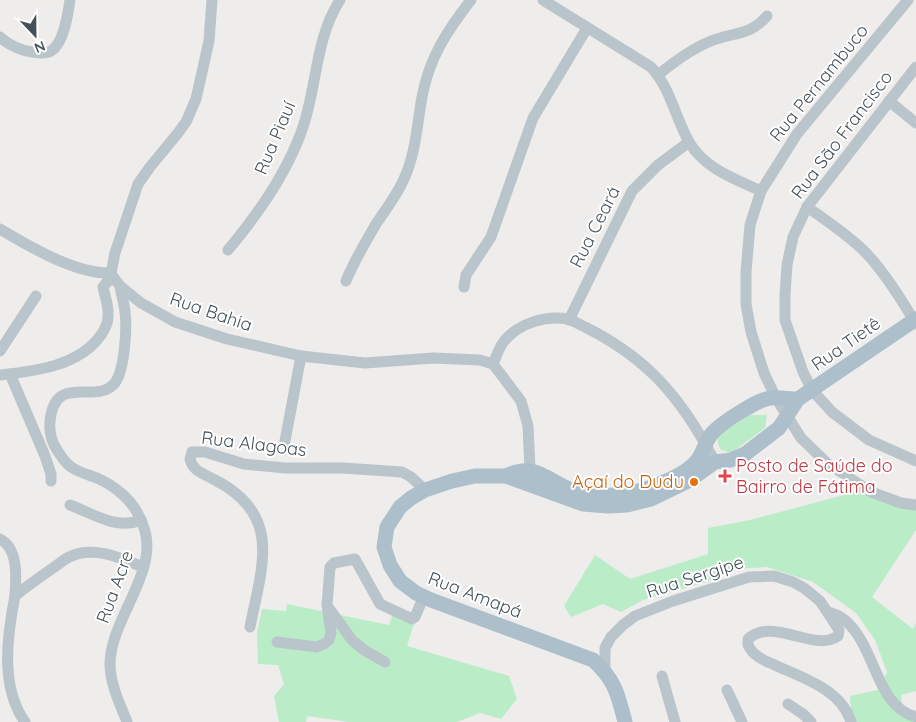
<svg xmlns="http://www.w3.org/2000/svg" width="916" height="722" viewBox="0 0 916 722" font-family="Quicksand,sans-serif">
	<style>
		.green { fill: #baecc8 }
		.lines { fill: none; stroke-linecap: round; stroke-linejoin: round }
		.minor { stroke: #bac5cb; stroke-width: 11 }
		.major { stroke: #acbfca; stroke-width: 15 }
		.health-dot { fill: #e0444e; stroke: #fff; stroke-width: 2 }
		.food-dot { fill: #e8710a; stroke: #fff; stroke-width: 2 }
		.labels { text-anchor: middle; stroke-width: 4; stroke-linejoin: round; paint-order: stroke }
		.street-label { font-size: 18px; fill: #455158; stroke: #fff }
		.health-label { font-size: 18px; fill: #be3a42; stroke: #fff; text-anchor: start }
		.food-label { font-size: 18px; fill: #c56008; stroke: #fff; text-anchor: end }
	</style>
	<rect width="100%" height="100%" fill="#efecec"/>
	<g class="green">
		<path d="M750,415h17l-2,13 -34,25 -10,-3 -3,-6 -1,-9z"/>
		<path d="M863,490l53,15v25l-44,67 41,32 3,-6v68l-15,4 1,11 14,16h-64l-2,-26 28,-6 9,-18 -12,-32 -19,-27 -43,-31 -46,-15 -32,2 -29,13 -63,18 -22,12 -18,-8 -32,13 -7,-11 31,-51 35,24 78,-25v-26l42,-8z"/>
		<path d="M287,604l102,21 5,-14 21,9 -8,26 102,30 8,23 -16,20 -21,-6 -23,9h-107l-43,-6 -1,6h-27l-5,-26 10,-12 -6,-19 -20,-1 -1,-31 5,-24 24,2z"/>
	</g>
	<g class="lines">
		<g class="minor">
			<path d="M212,0l-3,41 -13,58 -10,23 -8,11 -28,34 -12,17 -23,69 -4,20 3,5 6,8 21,17 34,19 52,17 74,17 64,7 68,-5 47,2 13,4 28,37 7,25 2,44"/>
			<path d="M543,0l108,67c20,22 24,50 38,75 16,27 46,37 72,49"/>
			<path d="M908,0l-111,134 -36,57 -11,34 -4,47v32l5,28 13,41 12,25 25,40 26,25 44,29 30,11 15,2"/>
			<path d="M0,37c9,8 20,13 32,15 6,1 14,2 19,-1 13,-8 17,-37 19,-51"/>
			<path d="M916,67l-109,140 -14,30 -6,28 -2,30v25l18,52 9,18 20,22 37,28 47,21"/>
			<path d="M658,75c17,-14 33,-26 53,-34 22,-9 39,-5 56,-25"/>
			<path d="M889,101l27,22"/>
			<path d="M807,207c19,13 38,26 55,42 18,17 41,53 54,75"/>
			<path d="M0,229c30,18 76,45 111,44"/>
			<path d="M228,250c31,-37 61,-79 76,-126 13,-41 12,-87 36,-124"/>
			<path d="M346,281c8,-20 19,-38 30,-57 10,-15 21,-29 28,-45 12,-26 13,-55 18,-82 7,-39 25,-66 49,-97"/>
			<path d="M120,286c1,8 4,17 5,26 2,15 0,62 -12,73 -20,19 -58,-12 -63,36 -1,11 1,20 7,29 4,6 8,13 14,17 9,6 19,8 28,12 7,3 16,9 22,14 12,10 20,24 24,38 12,43 -35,90 -35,133 0,20 10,40 17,58"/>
			<path d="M464,287l2,-12 25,-38 42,-119 54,-90"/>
			<path d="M569,320l63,-129 26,-26 31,-23"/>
			<path d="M0,351l36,-55"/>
			<path d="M493,364c4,-9 6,-17 12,-24 15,-17 41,-25 63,-21 6,2 12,6 17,8 28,14 53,31 74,53 23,24 41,53 56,82"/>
			<path d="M10,374l35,82 6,18v7"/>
			<path d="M0,375c36,-4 79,-9 101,-40 4,-6 7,-11 7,-18 1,-11 -3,-20 -5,-30l4,-5 7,-4"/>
			<path d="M285,441l16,-85"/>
			<path d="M70,505c24,9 45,25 71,15"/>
			<path d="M0,539c19,10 16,39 15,57 12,-10 25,-19 38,-28 5,-3 10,-8 16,-11 24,-12 52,1 74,10"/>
			<path d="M15,596c-8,40 -15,91 10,126"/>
			<path d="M328,607l24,33 12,10 21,12"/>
			<path d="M828,612c4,1 10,3 14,6 35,25 31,87 74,99"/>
			<path d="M250,627c12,-61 33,-112 -35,-147 -10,-6 -22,-8 -25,-21l2,-7h13l39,12 41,4h58l59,4 9,5 14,13"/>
			<path d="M277,642l40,5 7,-3 5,-4 2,-7 -4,-28 3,-38 4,-4 21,-4 25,45 32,15 3,-2 9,-21"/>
			<path d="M605,671v-23l6,-11 12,-12 12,-9 38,-15 76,-24 25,-1 19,6 11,6 16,13 19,29 -1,6c-24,17 -65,-20 -90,3v6c6,13 19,16 31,22 27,12 63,24 72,55"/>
			<path d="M662,676l13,46"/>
			<path d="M727,690l15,32"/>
			<path d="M788,704l15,10 8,8"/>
		</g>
		<g class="major">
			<path d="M506,476c31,-16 43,8 71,16 15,3 34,4 49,2 20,-4 52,-15 67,-29 10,-8 10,-19 17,-29 7,-11 48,-37 61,-38 9,-1 18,1 27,1"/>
			<path d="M625,722c-7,-28 -10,-42 -32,-62l-162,-60 -15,-7 -16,-12 -10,-16 -6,-18 3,-20 13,-20 11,-9 14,-8 27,-9 23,-5h31l77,28 25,2 19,-1 24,-6 39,-19 25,-18 16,-2 14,-6 34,-26 19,-29 118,-80"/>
		</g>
	</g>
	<path class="health-dot" d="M722.5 468.5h5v5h5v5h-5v5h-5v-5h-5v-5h5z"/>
	<circle class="food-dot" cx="694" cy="482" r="5"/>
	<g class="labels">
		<g class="street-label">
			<text transform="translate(819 83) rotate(-51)" y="6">Rua Pernambuco</text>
			<text transform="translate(842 135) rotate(-53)" y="6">Rua São Francisco</text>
			<text transform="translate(275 138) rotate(-67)" y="6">Rua Piauí</text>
			<text transform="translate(595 227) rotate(-63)" y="6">Rua Ceará</text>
			<text transform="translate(211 312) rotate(19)" y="6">Rua Bahia</text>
			<text transform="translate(846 344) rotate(-35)" y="6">Rua Tietê</text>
			<text transform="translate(254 444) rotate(7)" y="6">Rua Alagoas</text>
			<text transform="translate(695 577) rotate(-18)" y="6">Rua Sergipe</text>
			<text transform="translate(115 587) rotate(-70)" y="6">Rua Acre</text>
			<text transform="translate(475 595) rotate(21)" y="6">Rua Amapá</text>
		</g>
		<g class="health-label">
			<text x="736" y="472">Posto de Saúde do<tspan x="736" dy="21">Bairro de Fátima</tspan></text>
		</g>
		<g class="food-label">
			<text x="684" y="488">Açaí do Dudu</text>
		</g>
	</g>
	<g transform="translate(35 35) rotate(158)" stroke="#ffffff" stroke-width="4" paint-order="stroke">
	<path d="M0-4L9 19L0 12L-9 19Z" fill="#455158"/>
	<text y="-8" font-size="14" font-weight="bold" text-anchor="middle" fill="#455158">N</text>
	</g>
</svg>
